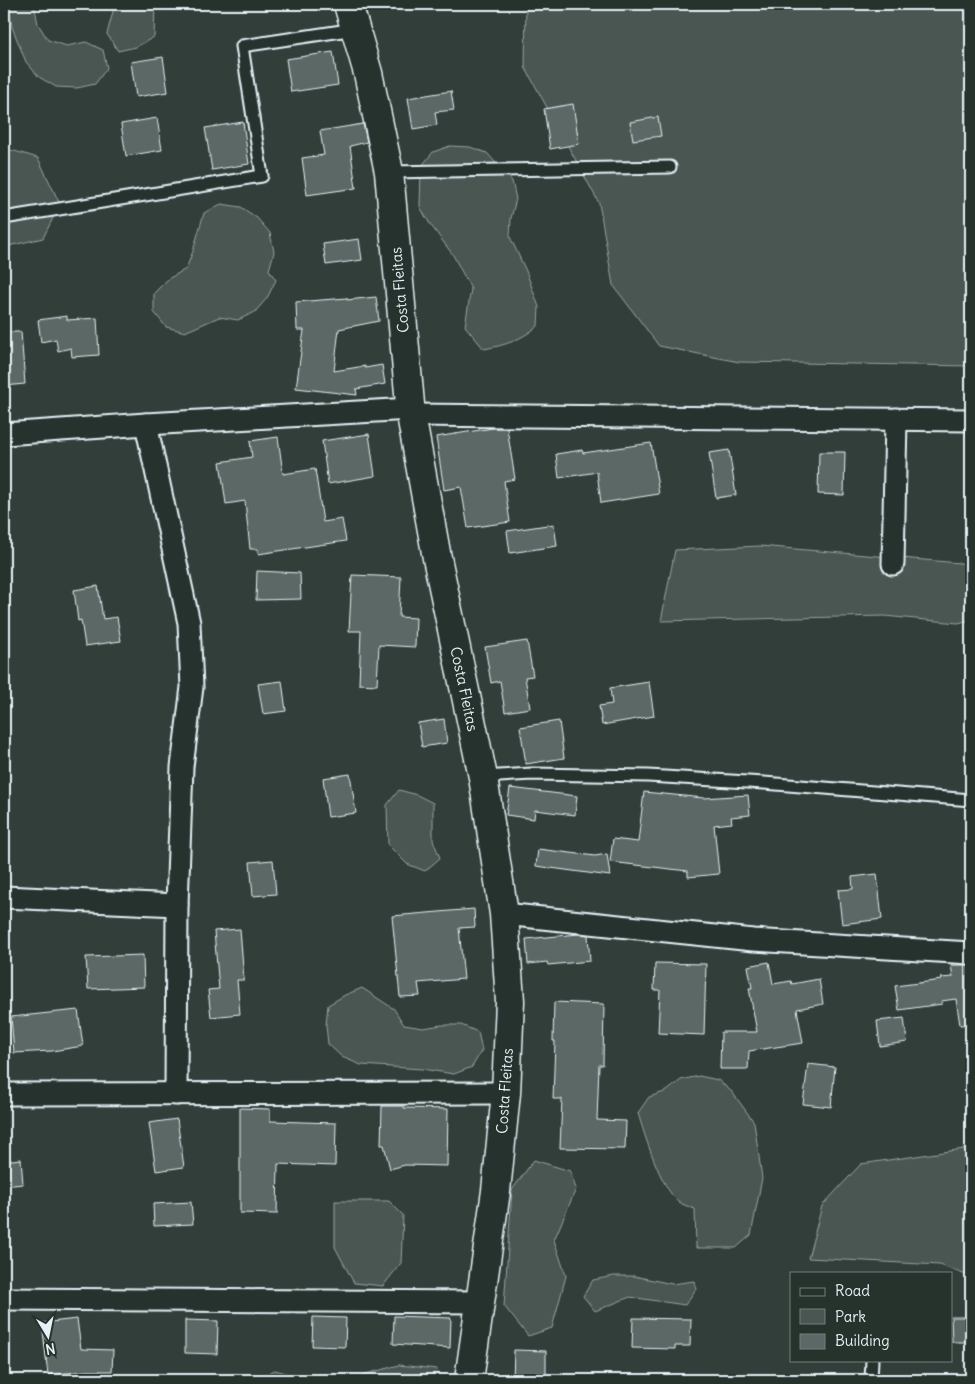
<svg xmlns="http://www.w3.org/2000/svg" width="975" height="1384" viewBox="0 0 975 1384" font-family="Delius,sans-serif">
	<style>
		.green { fill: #495651; stroke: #98a4a4 }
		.building { fill: #5c6865; stroke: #e8f1f8 }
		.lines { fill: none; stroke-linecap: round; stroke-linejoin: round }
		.service-casing { stroke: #e8f1f8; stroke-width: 15 }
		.minor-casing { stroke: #e8f1f8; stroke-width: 25 }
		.secondary-casing { stroke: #e8f1f8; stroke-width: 31 }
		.service { stroke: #26332d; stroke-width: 11 }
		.minor { stroke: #26332d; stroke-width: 21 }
		.secondary { stroke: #26332d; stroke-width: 28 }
		.labels { text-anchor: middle; stroke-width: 4; stroke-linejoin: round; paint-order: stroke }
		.street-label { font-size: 15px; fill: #e8f1f8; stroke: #26332d }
	</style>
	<rect width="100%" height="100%" fill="#323e39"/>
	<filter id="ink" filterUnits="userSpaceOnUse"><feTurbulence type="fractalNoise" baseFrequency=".02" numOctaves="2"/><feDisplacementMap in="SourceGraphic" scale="10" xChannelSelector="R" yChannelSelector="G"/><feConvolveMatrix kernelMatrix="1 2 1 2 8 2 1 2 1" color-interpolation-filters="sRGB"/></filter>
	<g filter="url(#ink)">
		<g class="green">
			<path d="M9,4h25l4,20 10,16 19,6 19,-4 17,8 4,18 -12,16 -18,4 -21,-1 -17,-10 -13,-15 -14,-35z"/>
			<path d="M115,4h40l-1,33 -18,10 -18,4 -11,-17z"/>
			<path d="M526,4h445v362l-232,-4 -80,-16 -46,-61 -14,-82 -74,-136z"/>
			<path d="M450,146l20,1 17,6 25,28 4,18 -5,19 -1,19 16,34 13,36 -1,19c-18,14 -31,19 -54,23l-19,-23 6,-37 -18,-34 -23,-31 -10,-17 1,-40 12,-15z"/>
			<path d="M4,148l34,10 22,46 -17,34 -39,9z"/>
			<path d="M221,204l20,3 16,11 13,15 4,19 -5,18 7,10 -9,18 -12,14 -17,8 -19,-3 -34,15 -19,-5 -12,-15v-19l14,-14 18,-10 7,-18 11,-38z"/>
			<path d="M760,546l211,18v56l-13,3 -74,-7 -223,5 14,-71z"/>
			<path d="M399,790l18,5 16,8v37l7,18 -15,13 -18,-7 -19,-19 -1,-40z"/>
			<path d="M362,988l32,21 10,16 19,3 19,-3h19l17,7 4,18 -10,17 -18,7 -32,-5 -61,-4 -19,-8 -14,-13 -2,-19 2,-20 17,-10z"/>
			<path d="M699,1076l19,4 14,12 22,30 8,56 -11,57 -15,13h-40l-1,-39c-5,-2 -13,-4 -17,-8 -17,-13 -34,-67 -40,-88l11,-16 18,-6 14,-11z"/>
			<path d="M971,1148v129l-31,-12 -132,-7 14,-52 39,-42z"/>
			<path d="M534,1160l36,11 6,18 -22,51 12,36 -14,52 -24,8 -24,-30 8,-116z"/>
			<path d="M335,1201h54l14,14 -2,48 -18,23 -29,-3 -19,-36z"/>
			<path d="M614,1276h20l38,8 22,-3 2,8 -11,16 -55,-8 -35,14 -12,-15 10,-16z"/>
			<path d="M399,1365l38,4 2,11h-95z"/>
			<path d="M275,1370l37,10h-59z"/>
		</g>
		<g class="building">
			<path d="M333,52l5,33 -47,7 -5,-33z"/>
			<path d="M163,57l5,35 -32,5 -5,-35z"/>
			<path d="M451,91l3,19 -19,2 2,13 -24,4 -5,-31z"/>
			<path d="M573,104l6,40 -29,5 -6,-40z"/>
			<path d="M658,117l3,19 -28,4 -3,-18z"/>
			<path d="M157,118l5,32 -36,6 -5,-32z"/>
			<path d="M243,122l6,42 -37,6 -7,-42z"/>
			<path d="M363,124l4,18 -17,4 6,42 -49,7 -5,-37 22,-3 -4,-24z"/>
			<path d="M359,239l3,21 -36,5 -3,-21z"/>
			<path d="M376,297l3,24 -40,8 -5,42 31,-5v2l17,-3 3,19 -29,5 1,6 -61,-7 8,-58h-7l-1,-28 51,-4v2z"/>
			<path d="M67,316v4l30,-2 2,37 -27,2 -1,-9 -13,3 -2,-12 -15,3 -3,-22z"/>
			<path d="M4,332h17l4,52 -21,2z"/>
			<path d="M493,428h14l8,51 -11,2 6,41 -42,6 -7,-41 -17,3 -8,-53z"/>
			<path d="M369,434l6,42 -47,8 -6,-43z"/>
			<path d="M278,437l5,37 32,-5 8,53 19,-3 4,22 -88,13v-5h-8l-5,-48 -19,3 -6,-42 32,-5 -2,-16z"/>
			<path d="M651,443l8,51 -58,9 -4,-31 -38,6 -3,-24 26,-4 1,3z"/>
			<path d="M729,450l7,45 -20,3 -7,-45z"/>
			<path d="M819,452h26l-1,43 -26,-1z"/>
			<path d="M554,524l3,22 -47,7 -3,-22z"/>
			<path d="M257,571l43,2 1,26 -45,1z"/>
			<path d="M352,575l49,2 -2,40 17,1 -1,29 -36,-2 -2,40 -18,-1 2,-53h-12z"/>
			<path d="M98,586l5,33 14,-2 4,24 -36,5 -4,-26 -3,1 -4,-31z"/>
			<path d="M527,641l6,35 -8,1 5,31 -25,4 -5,-31 -9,2 -6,-36z"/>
			<path d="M282,681l4,30 -23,3 -5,-30z"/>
			<path d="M649,682l5,34 -52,9 -3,-19 13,-2 -2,-16z"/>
			<path d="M444,719l3,24 -25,4 -4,-24z"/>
			<path d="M559,721l5,37 -38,6 -6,-37z"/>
			<path d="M350,774l6,39 -28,4 -5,-39z"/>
			<path d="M510,788l67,8 -2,19 -40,-5 -1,9 -28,-4z"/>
			<path d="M644,792l60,6 44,-3 2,20 -19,2 1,6 -18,2 5,49 -31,3v-6l-78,-9 3,-23 25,3z"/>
			<path d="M538,849l57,7 12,-2 3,22 -74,-10z"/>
			<path d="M273,860l3,34 -23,2 -3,-34z"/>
			<path d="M877,874l5,45 -40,5 -4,-34 15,-1 -1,-12z"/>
			<path d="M474,909l1,18 -16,1 5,51 -46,4 2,13 -20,1 -8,-81z"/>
			<path d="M240,929l4,51h-7l3,34 -29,3 -3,-27 11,-1 -5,-58z"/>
			<path d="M579,934l9,1 2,26 -42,4 -1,-3 -19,2 -2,-25z"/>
			<path d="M143,955l1,32 -56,2 -2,-32z"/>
			<path d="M769,962l4,22 18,-3 1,3 27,-5 4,25 -26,5 6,34 -54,8 -1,18h-28l1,-37h36l-8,-44h3l-4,-22z"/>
			<path d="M655,963l51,1 -2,71 -46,-2 2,-43h-6z"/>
			<path d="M951,965h20v59l-11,1 -4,-26 -15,2 1,3 -43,6 -4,-24 47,-6 -1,-2 12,-1z"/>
			<path d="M554,1002l50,2 -1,61h-4l-2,55 29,1 -1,28 -65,-1 2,-49h-9l2,-58h-2z"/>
			<path d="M78,1010l5,36 -31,5 -38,2 -3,-36z"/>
			<path d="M904,1018l3,24 -27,4 -3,-25z"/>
			<path d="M808,1064l27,3 -4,40 -28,-3z"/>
			<path d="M382,1106h22v2l44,1 -1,57 -42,-1 -15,4 -6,-24h-3z"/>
			<path d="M240,1108l30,1v12l66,2 -1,43 -57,-2 -1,50 -37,-1z"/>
			<path d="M177,1119l7,48 -28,4 -7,-48z"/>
			<path d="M21,1159l2,25 -19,2v-25z"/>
			<path d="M191,1202l2,22 -39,2 -1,-22z"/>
			<path d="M394,1316l57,2 -1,30 -57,-4z"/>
			<path d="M313,1317l33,1 -1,29 -33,-1z"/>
			<path d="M951,1317h20v25h-19z"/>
			<path d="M633,1318l58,1 -1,27h-15v3l-43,-1z"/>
			<path d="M77,1319l4,30 32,1 -1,21h-26l-38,4 -6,-52z"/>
			<path d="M185,1320l33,1 -1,33 -32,-1z"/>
			<path d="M514,1350l32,1v29h-33z"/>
		</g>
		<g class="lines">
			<defs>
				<g id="service">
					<path d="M389,172l281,-5"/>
					<path d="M4,218l258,-42 -20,-130 113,-17"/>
					<path d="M483,777l49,-3 116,2 116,7 207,17"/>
					<path d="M871,1380l1,-20"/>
				</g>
				<g id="minor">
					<path d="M411,415l560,5"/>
					<path d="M146,424l43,199 3,64 -10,80 -5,138 -1,189"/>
					<path d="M4,434l142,-10 265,-15"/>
					<path d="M893,564l3,-145"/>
					<path d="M4,897l173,8"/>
					<path d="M504,914l249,26 218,13"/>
					<path d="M4,1094l502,-1"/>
					<path d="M4,1299l476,3"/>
				</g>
				<path id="secondary" d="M348,4l20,69 21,99 22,243 26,143 46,219 21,137 6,87 -4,92 -10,98 -27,189"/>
			</defs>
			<use href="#service" class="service-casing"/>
			<use href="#minor" class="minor-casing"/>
			<use href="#secondary" class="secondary-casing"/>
			<use href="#service" class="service"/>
			<use href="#minor" class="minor"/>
			<use href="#secondary" class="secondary"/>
		</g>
	</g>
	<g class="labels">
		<g class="street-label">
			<text transform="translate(400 290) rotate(-95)" y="5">Costa Fleitas</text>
			<text transform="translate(464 689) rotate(78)" y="5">Costa Fleitas</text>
			<text transform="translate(505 1091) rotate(-86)" y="5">Costa Fleitas</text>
		</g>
	</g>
	<rect width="975" height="1384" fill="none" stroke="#26332d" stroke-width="20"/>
	<rect x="10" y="10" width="955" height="1364" fill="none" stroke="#e8f1f8" stroke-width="2" filter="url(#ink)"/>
	<rect x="790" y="1272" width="162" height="90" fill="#26332d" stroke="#747f7e"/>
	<rect x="800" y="1288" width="25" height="8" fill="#26332d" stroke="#747f7e"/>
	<text x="835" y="1296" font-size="15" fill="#e8f1f8">Road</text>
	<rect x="800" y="1309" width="25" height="15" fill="#495651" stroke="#747f7e"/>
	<text x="835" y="1322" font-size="15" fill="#e8f1f8">Park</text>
	<rect x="800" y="1334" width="25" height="15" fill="#5c6865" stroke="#747f7e"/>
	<text x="835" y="1346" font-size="15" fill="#e8f1f8">Building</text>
	<g transform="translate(48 1336) rotate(170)" stroke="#26332d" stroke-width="4" paint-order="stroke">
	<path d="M0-4L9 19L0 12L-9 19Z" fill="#e8f1f8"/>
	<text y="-8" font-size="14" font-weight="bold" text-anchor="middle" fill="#e8f1f8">N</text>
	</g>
</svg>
